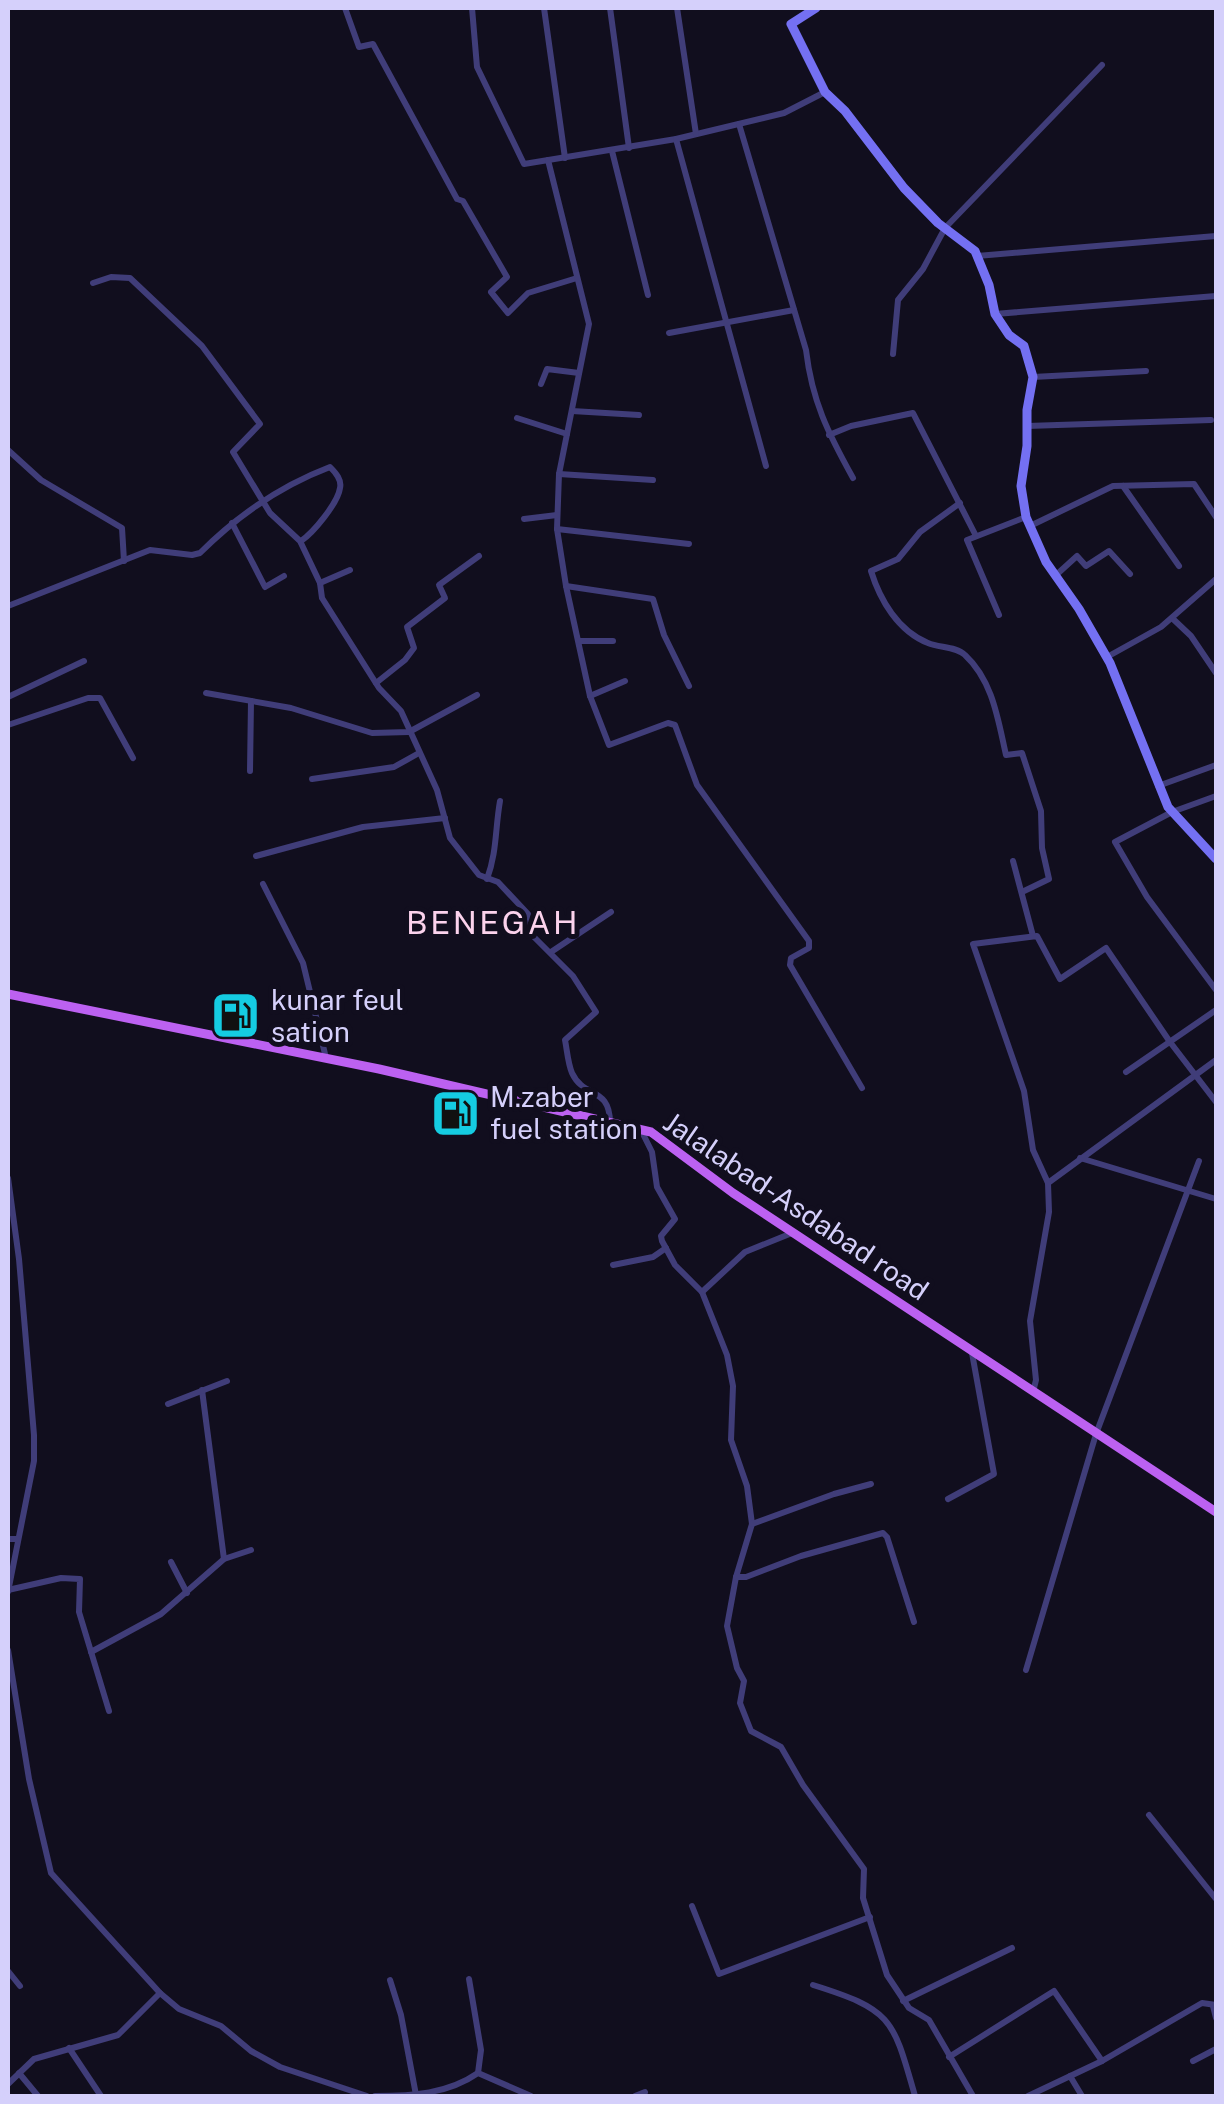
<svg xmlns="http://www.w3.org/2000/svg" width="1224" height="2104" viewBox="0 0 1224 2104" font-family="'Public Sans',sans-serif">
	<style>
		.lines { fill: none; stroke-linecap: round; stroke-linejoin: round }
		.street { stroke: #403d79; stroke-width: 6 }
		.secondary { stroke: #7470f2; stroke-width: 9 }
		.primary { stroke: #bc61f1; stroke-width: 9 }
		.labels { text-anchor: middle; stroke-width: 10; stroke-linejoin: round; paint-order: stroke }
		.poi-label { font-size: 28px; fill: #d5d0fb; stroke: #110e1e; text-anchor: start }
		.street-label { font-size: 28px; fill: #d5d0fb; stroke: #110e1e }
		.quarter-label { font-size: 32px; letter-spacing: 2.5px; fill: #fbd2ec; stroke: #110e1e }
	</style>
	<rect width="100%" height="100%" fill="#110e1e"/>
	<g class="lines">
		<g class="street">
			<path d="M345,8l14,39 14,-3 84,155 6,2 44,76 -16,15 17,21 20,-20 49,-15"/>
			<path d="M472,8l5,59 47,97 152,-25 108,-26 41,-21"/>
			<path d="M544,8l21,150"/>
			<path d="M610,8l19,140"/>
			<path d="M677,8l19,126"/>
			<path d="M739,124l67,226c6,51 22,83 47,128"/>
			<path d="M676,139l90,327"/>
			<path d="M612,151l36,144"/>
			<path d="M548,160l41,164 -30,150 -2,55 9,57 24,110 19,49 59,-22 7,2 22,60 112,156v7l-18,10 -1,7 72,123"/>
			<path d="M977,256l239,-20"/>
			<path d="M93,283l18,-6 19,1 72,68 58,78 -27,28 37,61 30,28 20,42 2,15 57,90 22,23 36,79 13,48 29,37 19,7 30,32 -3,14 48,48 23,36 -31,28c2,10 3,24 7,33 12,26 38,13 38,50"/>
			<path d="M995,314l221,-18"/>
			<path d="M669,333l125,-23"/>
			<path d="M893,354l5,-54 25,-31 22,-41 157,-163"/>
			<path d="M1033,377l113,-6"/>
			<path d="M541,384l6,-15 32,4"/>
			<path d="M572,411l67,4"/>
			<path d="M517,418l50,16"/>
			<path d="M1027,426l184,-6"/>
			<path d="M829,435l22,-9 62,-13 63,123"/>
			<path d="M8,450l33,30 81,48 2,33"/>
			<path d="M559,474l94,6"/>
			<path d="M1123,486l56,80"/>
			<path d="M960,503l-40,29 -22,27 -27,12c9,29 27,60 57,72 11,5 28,3 37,12 28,26 33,65 41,100l16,-2 19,58 1,37 7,31 -27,13"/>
			<path d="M524,519l33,-4"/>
			<path d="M232,523l33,64 19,-11"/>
			<path d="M1030,526l83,-40 81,-2 22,33"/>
			<path d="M557,529l132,15"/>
			<path d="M1055,576l22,-20 9,10 23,-15 21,23"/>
			<path d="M320,583l30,-13"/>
			<path d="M566,586l87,13 11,36 25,51"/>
			<path d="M8,606l142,-56 42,5 8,-2c38,-38 80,-67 130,-86 6,6 12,13 10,21 -2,15 -27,45 -39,53"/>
			<path d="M999,615l-32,-75 59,-23"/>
			<path d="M1172,618l19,18 25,37"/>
			<path d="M579,641h34"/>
			<path d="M1107,657l54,-30 55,-48"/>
			<path d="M376,683l29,-23 9,-12 -7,-21 38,-29 -6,-13 40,-29"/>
			<path d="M206,693l85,15 81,25 37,-1 68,-37"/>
			<path d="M590,696l35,-15"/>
			<path d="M8,697l76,-36"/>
			<path d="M8,725l80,-27h12l33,60"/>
			<path d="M250,771l1,-70"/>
			<path d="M312,779l82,-12 25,-14"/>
			<path d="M1158,786l58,-21"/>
			<path d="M1216,796l-44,16 -57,30 32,55 69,93"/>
			<path d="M256,856l107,-29 82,-9"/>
			<path d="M1013,861l20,75"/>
			<path d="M487,879c10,-27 8,-49 13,-78"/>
			<path d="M263,884l40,79 23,95"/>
			<path d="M551,952l60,-40"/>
			<path d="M1126,1072l90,-62"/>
			<path d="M641,1130l11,22 5,35 18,32 -14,17 1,5 13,24 27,27 25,63 6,31 -2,54 16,46 5,38 -16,53 -9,49 10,42 7,13 -4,22 11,28 30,16 22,38 61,84 -1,29 24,77 22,33 20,12 44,76"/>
			<path d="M1080,1158l136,41"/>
			<path d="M8,1178l11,81 15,176v26l-26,131"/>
			<path d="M1048,1183l168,-123"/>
			<path d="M613,1265l40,-8 13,-9"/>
			<path d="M702,1292l43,-40 47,-19"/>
			<path d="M202,1390l22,169"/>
			<path d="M1033,1392l3,-12 -6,-59 19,-109 -1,-29 -15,-33 -9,-59 -51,-147 64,-8 23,43 46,-31 64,94 46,60"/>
			<path d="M168,1404l59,-23"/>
			<path d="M948,1499l46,-25 -22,-121"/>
			<path d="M752,1524l82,-30 37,-10"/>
			<path d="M8,1539h10"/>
			<path d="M171,1562l16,31"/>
			<path d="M736,1577h10l55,-21 82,-23 4,4 27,85"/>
			<path d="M8,1590l53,-12 19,1 -1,33 30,99"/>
			<path d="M8,1650l21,129 22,94 109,120 19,16 42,17 30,25 29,16 87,29"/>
			<path d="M91,1652l70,-38 63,-55 27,-9"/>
			<path d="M1026,1670l70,-236 103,-273"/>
			<path d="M1149,1815l67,84"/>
			<path d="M692,1906l27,68 151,-57"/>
			<path d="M8,1971l12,15"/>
			<path d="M469,1979l12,71 -3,23"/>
			<path d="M390,1980l11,35 15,80"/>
			<path d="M813,1985c80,25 80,34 102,111"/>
			<path d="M903,2001l109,-53"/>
			<path d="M1213,2006l3,12"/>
			<path d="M69,2048l32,48"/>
			<path d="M949,2057l105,-66 48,70"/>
			<path d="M1193,2061l23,-12"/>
			<path d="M19,2073l19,23"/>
			<path d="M1070,2076l12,20"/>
			<path d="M8,2084l26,-25 84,-24 42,-42"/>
			<path d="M375,2096c37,0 73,-2 103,-23l53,23"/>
			<path d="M635,2096l10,-4"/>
			<path d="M1028,2096l74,-35 100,-58 14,2"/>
		</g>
		<path class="secondary" d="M816,8l-25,16 34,68 20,19 59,77 34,35 37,28 14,34 6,29 14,21 15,11 9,31 -6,33v36l-6,40 5,31 20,45 33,47 31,54 58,144 48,52"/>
		<path class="primary" d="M8,994l371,75 272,63 82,61 483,319"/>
	</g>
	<defs>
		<symbol id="fuel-square" viewBox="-11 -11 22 22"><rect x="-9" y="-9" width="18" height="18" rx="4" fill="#15cce2" stroke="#110e1e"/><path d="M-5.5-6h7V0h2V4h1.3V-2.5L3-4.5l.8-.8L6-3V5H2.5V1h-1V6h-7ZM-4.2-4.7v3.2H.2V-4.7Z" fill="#111"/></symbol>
	</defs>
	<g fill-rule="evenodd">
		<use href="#fuel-square" x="208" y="988" width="55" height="55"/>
		<use href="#fuel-square" x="428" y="1086" width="55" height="55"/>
	</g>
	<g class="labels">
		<g class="poi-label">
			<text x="271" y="1010">kunar feul<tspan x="271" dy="32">sation</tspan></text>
			<text x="490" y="1107">M.zaber<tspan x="490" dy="32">fuel station</tspan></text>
		</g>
		<g class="street-label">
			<text transform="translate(796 1206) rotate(34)" y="10">Jalalabad-Asdabad road</text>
		</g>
		<g class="quarter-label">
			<text x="493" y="934">BENEGAH</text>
		</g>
	</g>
	<rect width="1224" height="2104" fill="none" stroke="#d5d0fb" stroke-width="20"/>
</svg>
